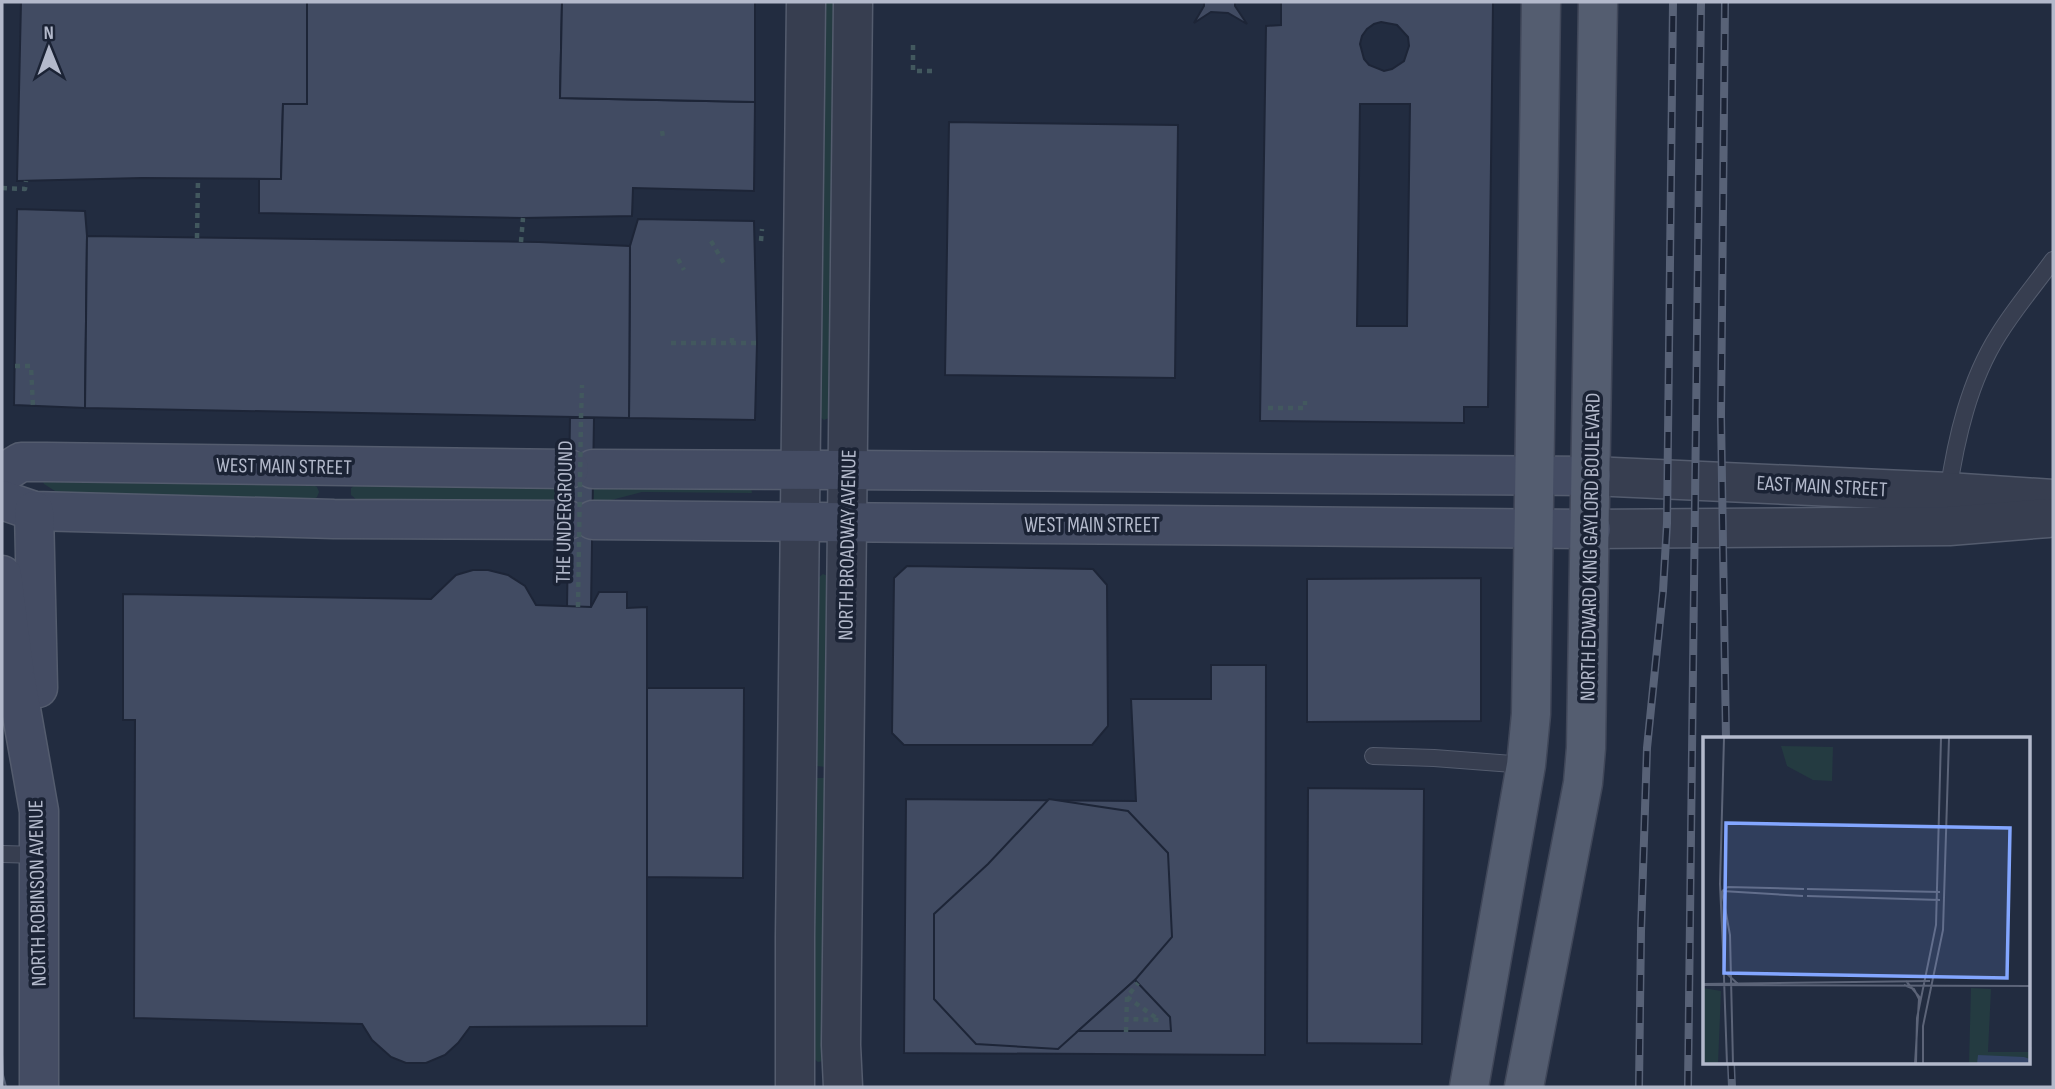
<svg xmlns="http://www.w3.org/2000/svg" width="2055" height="1089" viewBox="0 0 2055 1089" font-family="'Sofia Sans Condensed',sans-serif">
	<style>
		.green { fill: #243b41 }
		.building { fill: #414b62; stroke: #1d2537; stroke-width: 2; fill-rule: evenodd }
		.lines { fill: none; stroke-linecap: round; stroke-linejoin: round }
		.service-casing { stroke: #545c6e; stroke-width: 18 }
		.tertiary-casing { stroke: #545c6e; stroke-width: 41 }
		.secondary-casing { stroke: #545c6e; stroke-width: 41 }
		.primary-casing { stroke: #404759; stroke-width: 41 }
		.path { stroke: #42585e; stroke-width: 4.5; stroke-dasharray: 5 5; stroke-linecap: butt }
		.service { stroke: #373e50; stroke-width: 16 }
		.tertiary { stroke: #373e50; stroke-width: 38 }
		.secondary { stroke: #444c63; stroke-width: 38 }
		.primary { stroke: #545d70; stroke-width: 38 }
		.tram { stroke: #586277; stroke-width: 2 }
		.rail-casing { stroke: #586277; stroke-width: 8 }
		.rail { stroke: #1b2335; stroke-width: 5; stroke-dasharray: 16; stroke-linecap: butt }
		.path-bridge { stroke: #42585e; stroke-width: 4.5; stroke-dasharray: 5 5; stroke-linecap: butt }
		.labels { text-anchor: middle; stroke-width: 7; stroke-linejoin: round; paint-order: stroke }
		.street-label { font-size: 21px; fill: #b3b9cb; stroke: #1b2335 }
		.inset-road { fill: none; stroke: #5c6478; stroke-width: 2 }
		.view { fill: #83a6ff; fill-opacity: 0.15; stroke: #83a6ff; stroke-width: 3.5 }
		.inset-edge { fill: none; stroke: #b3b9cb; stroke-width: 3.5 }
	</style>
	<rect width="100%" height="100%" fill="#222c40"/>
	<g class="green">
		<path d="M823,2h12l-5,412 -1,4 -5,2 -4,-3v-3z"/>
		<path d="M46,481l265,3 6,3 2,5 -2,5 -5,4 -246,-3 -22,-14 -1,-2z"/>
		<path d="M357,484l394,4 1,5 -110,-1 -42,11 -242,-2 -7,-6v-7z"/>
		<path d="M823,574l5,2 -2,191 -10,-1 2,-188z"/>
		<path d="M816,778h10l-3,283 -5,1 -5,-4z"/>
	</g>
	<g class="building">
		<path d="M21,2h286v102h-24l-2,75 -139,-1 -125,3z"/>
		<path d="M307,2h255l-2,96 195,4 -1,89 -121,-3 -1,28 -109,2 -264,-5v-34h22l2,-75h24z"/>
		<path d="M562,2h193v100l-195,-4z"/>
		<path d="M1204,2h31v4l12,18 -19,-11 -17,-1 -17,11 10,-17z"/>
		<path d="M1281,2h212l-5,405h-24v16l-204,-2 6,-395 15,-1zM1381,22l16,3 11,12 1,9 -5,15 -12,8 -8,2 -15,-6 -5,-6 -4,-15 2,-8 5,-7 7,-5zM1360,104h50l-3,222h-50z"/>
		<path d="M949,122l229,3 -3,253 -230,-3z"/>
		<path d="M17,209l68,2 2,25 -2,172 -71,-3z"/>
		<path d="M638,219l116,2 3,122 -2,77 -126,-2 1,-172z"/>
		<path d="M87,236l452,6 91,4 -1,172 -544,-10z"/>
		<path d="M570,418h24l-3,189h-24z"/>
		<path d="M907,566l186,3 14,16 1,141 -16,19h-188l-12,-12 1,-76 1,-79z"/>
		<path d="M473,570h15l20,5 17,11 11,19 55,2 8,-15h28v16l20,-1v419l-177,1 -12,16 -13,12 -19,8h-20l-15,-6 -19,-17 -10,-16 -228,-6 1,-298h-12v-126l308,5 25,-24z"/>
		<path d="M1481,578v143l-174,1v-143z"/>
		<path d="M1211,665h55l-1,390 -361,-2 2,-254 230,2 -5,-102h80z"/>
		<path d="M647,688h97l-1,190 -96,-1z"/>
		<path d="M1308,788l116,1 -2,255 -115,-1z"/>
		<path d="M1049,799l79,12 40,42 4,84 -37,43 -77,69 -82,-5 -42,-45v-85l54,-50z"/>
		<path d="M2029,812h1l1,234h-2z"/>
		<path d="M1135,980l35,37 1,14h-93z"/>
	</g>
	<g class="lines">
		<defs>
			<g id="service">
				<path d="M1948,493c8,-54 21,-112 51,-159 16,-26 36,-49 54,-74"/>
				<path d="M1373,756l61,2 92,7"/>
				<path d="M2,854l38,1"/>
			</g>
			<g id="tertiary">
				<path d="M1591,476l357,16 105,7"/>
				<path d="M1591,529l358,-3 99,-8"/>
				<path d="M795,1087v-151l11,-934"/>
				<path d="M843,1087l-2,-42 12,-1043"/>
			</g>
			<g id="secondary">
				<path d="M593,469l255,1 743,6"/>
				<path d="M2,474l19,-12h26l522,7"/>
				<path d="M2,500l32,11 300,8 234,1"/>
				<path d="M34,511l4,177"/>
				<path d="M593,520l998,9"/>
				<path d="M2,575l13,100 24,136v276"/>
			</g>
			<g id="primary">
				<path d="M1469,1087l57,-322 5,-51 10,-712"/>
				<path d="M1524,1087l59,-304 3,-35 12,-746"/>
			</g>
		</defs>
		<use href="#service" class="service-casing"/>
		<use href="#tertiary" class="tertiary-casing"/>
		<use href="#secondary" class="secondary-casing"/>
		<use href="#primary" class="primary-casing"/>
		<g class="path">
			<path d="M913,45v26h20"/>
			<path d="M662,131l1,6"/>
			<path d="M2,188l23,1 1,-8"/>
			<path d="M711,241l14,24"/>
			<path d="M761,241l1,-12"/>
			<path d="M521,242l2,-24"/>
			<path d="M678,259l6,11"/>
			<path d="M671,343h86"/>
			<path d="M713,343l1,-7"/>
			<path d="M732,343v-7"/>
			<path d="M15,366h16l2,41"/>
			<path d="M1268,408h37v-7"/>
			<path d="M581,418l1,-33"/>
			<path d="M1127,997l32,23 -32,-1"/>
			<path d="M1126,1032l1,-35 11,-14"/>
		</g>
		<use href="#service" class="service"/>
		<use href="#tertiary" class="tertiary"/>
		<use href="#secondary" class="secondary"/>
		<use href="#primary" class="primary"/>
		<path class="tram" d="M2,850v204l1,21 3,12"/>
		<defs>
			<g id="rail">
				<path d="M1725,2l-4,414 5,323"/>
				<path d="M1731,1063l1,24"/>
				<path d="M1639,1087l2,-156 6,-183 16,-157 4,-68 6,-521"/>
				<path d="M1688,1087l13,-1085"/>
			</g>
		</defs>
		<use href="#rail" class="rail-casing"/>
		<use href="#rail" class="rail"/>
		<g class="path-bridge">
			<path d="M197,238l1,-59"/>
			<path d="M578,607l3,-189"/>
		</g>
	</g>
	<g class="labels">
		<g class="street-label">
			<text transform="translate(284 466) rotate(1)" y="7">WEST MAIN STREET</text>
			<text transform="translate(1822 486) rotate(3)" y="7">EAST MAIN STREET</text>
			<text transform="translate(564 512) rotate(-89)" y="7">THE UNDERGROUND</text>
			<text x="1092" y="532">WEST MAIN STREET</text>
			<text transform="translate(847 545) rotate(-89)" y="7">NORTH BROADWAY AVENUE</text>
			<text transform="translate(1590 547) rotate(-89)" y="7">NORTH EDWARD KING GAYLORD BOULEVARD</text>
			<text transform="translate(37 893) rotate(-91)" y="7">NORTH ROBINSON AVENUE</text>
		</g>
	</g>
	<g transform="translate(1703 737)">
		<rect width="327" height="327" fill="#222c40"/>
		<path d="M78,9l52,1 -1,34 -19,-1 -26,-14zM0,251l18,3 -3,73h-15zM268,251l20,1 -3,63h42v12h-61z" fill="#243b41"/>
		<path d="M275,318l46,2 6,2v5h-53z" fill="#344568"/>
		<path class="inset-road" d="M21,1l-4,146 4,87 15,14M104,152l133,3M18,154l6,173M19,154l8,44 3,129M19,154l6,-4 76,2M19,154l81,5M104,159l133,4M203,244l15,18M0,247l227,-3M0,248l328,1M201,248l10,4 5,10 -4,65M213,327l1,-46 19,-93 5,-187M220,327v-38l20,-96 6,-192"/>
		<path class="view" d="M23,86l284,5 -3,150 -283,-5z"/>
		<rect width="327" height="327" class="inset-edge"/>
	</g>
	<rect width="2055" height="1089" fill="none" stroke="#b3b9cb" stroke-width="7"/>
	<g transform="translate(49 49) rotate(359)" stroke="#1b2335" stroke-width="5" paint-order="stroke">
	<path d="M0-5L12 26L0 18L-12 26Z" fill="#b3b9cb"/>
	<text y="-10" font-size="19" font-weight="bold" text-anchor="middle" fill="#b3b9cb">N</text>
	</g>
</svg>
